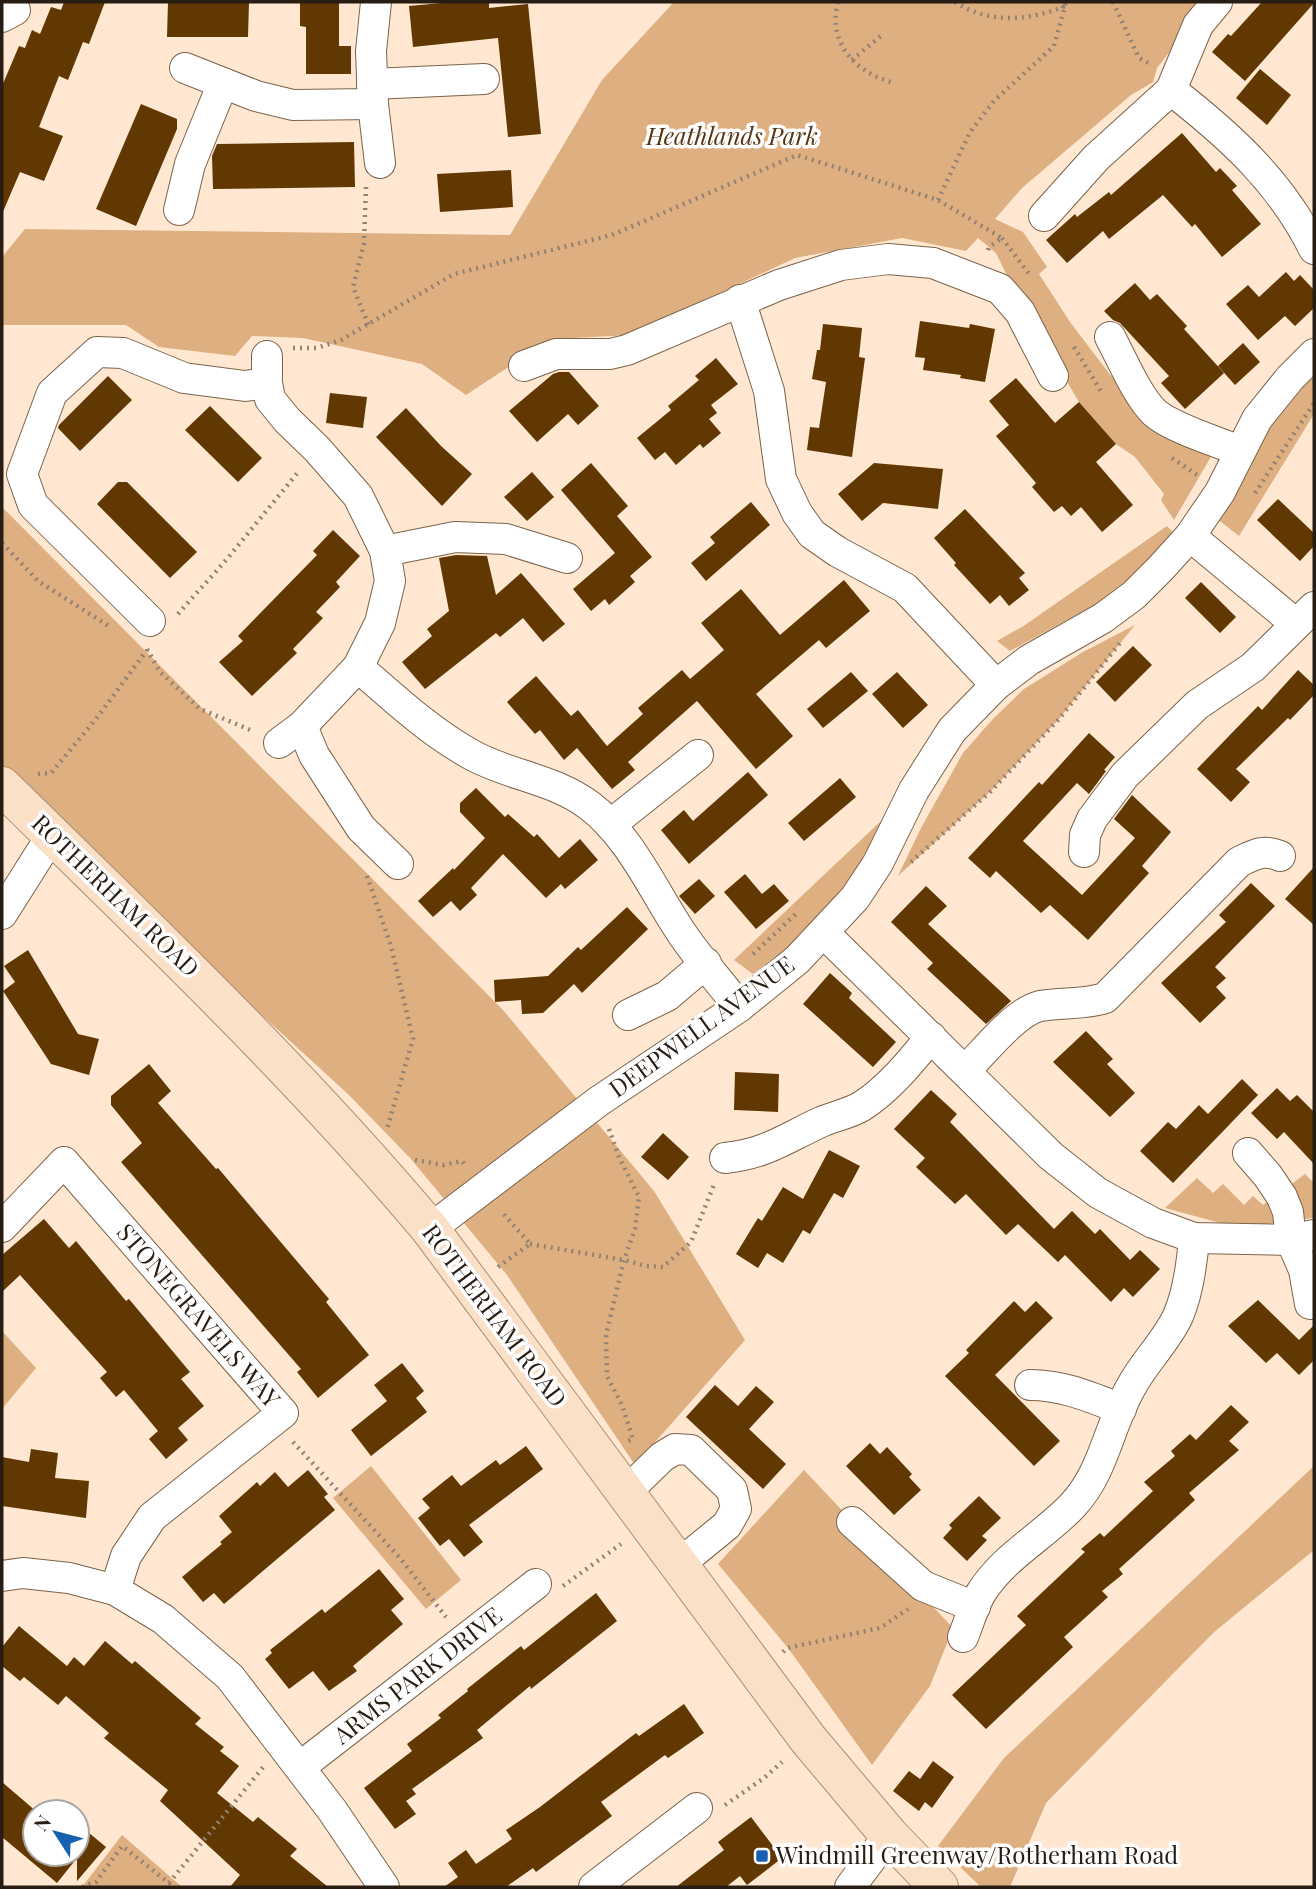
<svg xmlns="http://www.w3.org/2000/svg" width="1316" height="1889" viewBox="0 0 1316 1889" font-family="'Playfair Display',serif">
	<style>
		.green { fill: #deaf80 }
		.building { fill: #613801 }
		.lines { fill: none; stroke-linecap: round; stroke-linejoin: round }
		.minor-casing { stroke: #7c634a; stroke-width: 32 }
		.major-casing { stroke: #ad8e6f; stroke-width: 40 }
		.path { stroke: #938171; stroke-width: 4.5; stroke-dasharray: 2 5; stroke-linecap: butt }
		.minor { stroke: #fff; stroke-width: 30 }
		.major { stroke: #f9e0c7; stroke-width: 38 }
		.poi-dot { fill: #1861b1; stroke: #fff; stroke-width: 2.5 }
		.labels { text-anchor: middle; stroke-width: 7; stroke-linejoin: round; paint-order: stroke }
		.park-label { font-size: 24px; font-style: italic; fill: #573611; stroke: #fff }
		.street-label { font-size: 24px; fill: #281d13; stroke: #fff }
		.poi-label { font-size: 24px; fill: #281d13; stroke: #fff; text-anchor: start }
	</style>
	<rect width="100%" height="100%" fill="#ffe7d1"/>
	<g class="green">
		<path d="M674,2h534l-51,66 -4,14 -22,13 -109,93 -27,31 28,13 24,35 -8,7 31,48 67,88 20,20 15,11 40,14 -38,65 -13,-20 3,-6 -29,-37 -19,-13 -37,-42 -58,-98 -25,-51 -18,-15 -12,13 -64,-13 -107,20 -164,77 -80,4 -85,56 -44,-31 -119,-26 -51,-2 -17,20 -76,-9 -33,-22h-124v-68l23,-28 485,6 92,-155z"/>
		<path d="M1314,354v60l-75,122 -32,-25z"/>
		<path d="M2,507l501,503 151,181 91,149 -110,125 -128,-190 -96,-116 -62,-64 -143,-131 -204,-199z"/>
		<path d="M1167,526l10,10 -39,37 -44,32 -84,46 -13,-10 28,-16z"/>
		<path d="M1135,625l-76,94 -68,72 -93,85 23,-48 42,-75 29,-33 32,-31 59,-37z"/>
		<path d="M881,821l-11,36 -52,66 -57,50 -8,1 -19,-14z"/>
		<path d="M1305,1174l9,9 -1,35 -53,7 -36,-1 -59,-16 32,-30 16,15 10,-9 21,21 9,-9 10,9z"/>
		<path d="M2,1331l34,37 -34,41z"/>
		<path d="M371,1466l90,114 -35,29 -93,-111z"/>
		<path d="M1314,1466v84l-101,83 -167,170 -36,84h-29l-43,-41 66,-88z"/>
		<path d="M804,1470l149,158 -23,58 -58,79 -84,-117 -70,-84z"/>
		<path d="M122,1835l60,52h-100z"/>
	</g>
	<g class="building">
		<path d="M64,2h41l-16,42 -6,-2 -15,38 -9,-4 -20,51 24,9 -19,45 -24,-9 -18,42v-128l17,-40 6,2 7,-18 8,4 11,-27 10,3z"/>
		<path d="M168,2h81l-1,35h-81z"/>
		<path d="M300,2h39v44h12v28h-45v-47l-6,-1z"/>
		<path d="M453,2h36v6l39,-4 13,130 -33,3 -10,-99 -85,9 -4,-41z"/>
		<path d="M1262,2l52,1 -69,78 -33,-29 16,-18 3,2z"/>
		<path d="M1260,69l31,26 -24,30 -31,-27z"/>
		<path d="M141,104l36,15v10l-41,97 -40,-17z"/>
		<path d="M1182,133l34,39 4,-4 17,18 -5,4 29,34 -39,33 -27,-33 -3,3 -29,-32 -54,44 -6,-8 -36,32 -21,-23 29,-26 2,3 32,-25 2,3z"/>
		<path d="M354,142l1,45 -142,2 -1,-33 5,-12z"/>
		<path d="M511,170l2,37 -73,5 -3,-38z"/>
		<path d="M1286,272l8,9 6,-6 14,15v18l-19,18 -10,-10 -27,24 -32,-36 22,-19 11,12z"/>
		<path d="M1135,283l15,17 7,-6 30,32 -3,3 40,44 -39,36 -24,-26 8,-7 -49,-53 -7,-3 -9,-9z"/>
		<path d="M920,321l49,7 1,-4 25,5 -10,53 -25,-4 1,-3 -38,-5 2,-12 -10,-1z"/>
		<path d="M823,324l39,4 -3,29 6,1 -13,99 -45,-7 3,-23 9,1 7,-46 -14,-3 5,-29h3z"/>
		<path d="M1243,343l17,19 -25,23 -17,-19z"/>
		<path d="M716,358l22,26 -27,21 6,8 -8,6 12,14 -18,15 -3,-4 -24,21 -11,-13 -10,8 -18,-22 34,-28 -3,-4 31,-26 -4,-4z"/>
		<path d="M559,372h10l30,34 -21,19 -10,-11 -31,28 -28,-31 44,-37z"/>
		<path d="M108,376l24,24 -52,51 -22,-23 1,-3z"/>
		<path d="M1016,378l39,45 24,-21 37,42 -20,18 37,43 -31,27 -21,-25 -10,9 -9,-10 -8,6 -22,-25 4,-4 -40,-47 13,-11 -20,-24z"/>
		<path d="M330,393l37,4 -4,31 -37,-5z"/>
		<path d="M210,406l52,52 -24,24 -53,-52z"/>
		<path d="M406,408l35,38 31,28 -30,32 -66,-69z"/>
		<path d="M591,463l37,43 -11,10 35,41 -22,19 5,6 -26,23 -4,-6 -14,12 -18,-22 42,-36 -54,-63z"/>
		<path d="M874,463l69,6 -5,40 -55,-6 -21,18 -24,-27z"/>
		<path d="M532,472l22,25 -27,24 -23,-24z"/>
		<path d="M118,482h9l70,70 -27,26 -73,-74z"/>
		<path d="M1278,499l36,34v13l-14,15 -43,-41z"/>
		<path d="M751,502l19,23 -64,56 -15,-18 24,-20 -5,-6z"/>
		<path d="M965,509l60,64 -6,5 10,12 -20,16 -9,-11 -10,9 -36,-39 2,-2 -22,-25z"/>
		<path d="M333,530l27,26 -24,26 4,5 -24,25 7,6 -30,31 4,4 -45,43 -33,-34 24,-21 -5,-5 79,-81 -4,-4z"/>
		<path d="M456,555l31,1 9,39 25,-22 44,51 -22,18 -20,-24 -23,19 -4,-4 -71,56 -23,-27 30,-26 -5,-7 22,-18 -10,-53z"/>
		<path d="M844,580l26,31 -44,37 -7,-8 -63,54 37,42 -37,33 -59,-68 -69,61 7,8 -23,19 -35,-41 -13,12 -24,-30 -5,4 -28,-32 29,-26 35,40 7,-6 29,36 36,-32 -5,-6 44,-38 8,9 34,-29 -23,-27 40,-34 39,46z"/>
		<path d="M1201,582l35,35 -16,16 -35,-35z"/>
		<path d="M1133,646l19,19 -37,37 -19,-20z"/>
		<path d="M1298,670l16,15v10l-24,25 -2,-2 -52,51 14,13 -19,20 -34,-33 61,-63 4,4z"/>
		<path d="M851,672l17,19 -45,37 -16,-19z"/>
		<path d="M897,672l31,33 -25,23 -31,-34z"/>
		<path d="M1089,733l26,24 -11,13 2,1 -17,23 -12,-11 -54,58 59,54 53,-57 -21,-19 18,-24 39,37 -29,34 7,7 -61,67 -38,-35 -9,8 -45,-42 -6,7 -22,-20 71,-76 3,3z"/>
		<path d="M748,772l20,23 -79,69 -28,-34 23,-20 9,11z"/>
		<path d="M840,778l16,19 -52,44 -16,-18z"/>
		<path d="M476,788l29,29 3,-3 26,23 3,-3 22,24 21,-19 18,21 -33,29 -4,-5 -15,14 -43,-44 -32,34 6,7 -17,16 -9,-10 -18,16 -15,-16 35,-33 1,2 31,-32 -25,-26v-9z"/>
		<path d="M1314,867v58l-29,-26z"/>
		<path d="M745,874l17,20 12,-10 15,17 -33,28 -32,-37z"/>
		<path d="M699,879l16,17 -20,18 -16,-18z"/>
		<path d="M1251,883l24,23 -60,61 11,11 -10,9 10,11 -26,25 -39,-40 65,-61 -7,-7z"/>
		<path d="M926,886l21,20 -19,18 83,77 -25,23 -59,-55 6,-6 -42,-41z"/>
		<path d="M627,907l21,22 -66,64 -8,-9 -31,29 -21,1 -1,-14 -26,2 -1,-22 54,-4 30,-29 3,3z"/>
		<path d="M28,950l50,84 21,5 -10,36 -38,-11 -48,-73 12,-9 -11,-16z"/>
		<path d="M830,973l22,20 -3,5 47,44 -23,25 -70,-63z"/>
		<path d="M1086,1031l27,28 -6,5 28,29 -25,24 -57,-55z"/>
		<path d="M149,1064l22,27 -13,12 58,66 2,-1 111,131 -3,3 43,53 -51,43 -21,-26 4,-3 -180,-207 21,-19 -31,-38v-9z"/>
		<path d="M735,1072l44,2 -1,38 -44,-2z"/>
		<path d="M1242,1079l16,16 -85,88 -33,-32 28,-29 8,7 23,-24 9,9z"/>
		<path d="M1277,1088l13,13 7,-6 17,17v52l-30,-32 -7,7 -26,-26z"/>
		<path d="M931,1090l26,24 -7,8 104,107 18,-18 23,23 5,-5 30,31 10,-10 20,19 -27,28 -9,-9 -13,14 -46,-47 -7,7 -40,-38 -12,11 -40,-41 -11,10 -39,-37 9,-9 -31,-29z"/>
		<path d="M663,1133l26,24 -21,23 -27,-23z"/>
		<path d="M829,1150l31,16 -17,32 -9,-5 -24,41 -7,-4 -20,33 -16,-10 -9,15 -22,-14 22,-36 4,3 21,-34 20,12z"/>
		<path d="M44,1219l25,29 7,-7 50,60 3,-2 61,73 -9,7 23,27 -26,22 10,12 -22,19 -17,-20 9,-8 -34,-41 -8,7 -16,-19 7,-6 -87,-97 -18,17v-37z"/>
		<path d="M1258,1300l41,40 15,-15v35l-15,15 -22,-22 -11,10 -38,-37z"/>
		<path d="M1014,1301l11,11 11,-11 17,17 -58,57 65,66 -26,25 -89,-90 24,-23 -3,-3z"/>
		<path d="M402,1363l22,28 -8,7 11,14 -56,44 -20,-26 36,-29 -13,-16z"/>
		<path d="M715,1385l23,21 18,-20 18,16 -25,27 37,35 -23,25 -77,-72z"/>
		<path d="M1231,1405l18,17 -20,19 10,9 -50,43 6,7 -76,69 4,5 -21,17 6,6 -44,40 9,10 -87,82 -34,-34 74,-70 -9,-9 68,-64 -4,-3 19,-16 4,4 49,-46 -9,-9 31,-26 -4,-5 19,-17 6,6z"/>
		<path d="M870,1443l10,11 7,-7 25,27 -3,3 12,13 -27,25 -48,-49z"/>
		<path d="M526,1446l17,23 -74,56 14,17 -19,15 -15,-18 -9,7 -22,-28 12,-10 -8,-9 30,-24 9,11 35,-26 4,5z"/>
		<path d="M31,1449l27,4 -3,25 34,3 -3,37 -84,-12v-49l27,5z"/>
		<path d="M308,1470l20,24 -4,3 11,13 -111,94 -10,-11 -11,9 -21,-25 40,-33 -2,-2 12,-10 -13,-16 38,-34 3,4 15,-14 13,15z"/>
		<path d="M979,1496l22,22 -19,18 5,4 -20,21 -24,-23 9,-10 -3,-3z"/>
		<path d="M379,1569l25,30 -13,11 12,14 -50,42 4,5 -28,20 -16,-20 -24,18 -24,-30 7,-6 -2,-3 52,-41 3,4z"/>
		<path d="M596,1593l21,28 -86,68 -1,-3 -53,44 6,8 -71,51 4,5 -10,7 10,13 -21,15 -31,-41 48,-37 -5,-7 34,-26 -3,-3 30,-24 -1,-2 54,-43 3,4z"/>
		<path d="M19,1626l48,40 7,-9 10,9 21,-25 27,23 3,-3 66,57 -6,6 29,23 -4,4 19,15 -22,27 36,29 5,-5 39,32 -7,7 38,31h-98l10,-12 -80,-74 8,-11 -64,-52 5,-5 -43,-37 -8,9 -34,-28 -4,4 -18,-15v-19z"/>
		<path d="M684,1704l20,29 -36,25 -3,-3 -64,47 11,14 -76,56 -3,-4 -27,19h-62l14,-10 -10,-14 18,-13 10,14 36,-25 -6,-9 34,-23 96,-74 3,3z"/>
		<path d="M933,1761l21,16 -22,31 -7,-6 -6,9 -26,-20 16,-20 11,8z"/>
		<path d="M2,1782l35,30h-2v42h42v-31l29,24 -29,34v-23l-20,25 -55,-46z"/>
		<path d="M751,1817l31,41 -35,27 -7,-9 -14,11h-50l48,-37 -6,-8z"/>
	</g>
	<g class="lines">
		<defs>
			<g id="minor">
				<path d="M376,2l-5,49 2,53 7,59"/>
				<path d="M2,17l13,-7"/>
				<path d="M185,68l71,28 37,9 80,-1"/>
				<path d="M372,84l112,-5"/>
				<path d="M1171,90c58,45 110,92 143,159"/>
				<path d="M179,210l11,-46 33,-81"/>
				<path d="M1044,216l52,-58 75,-68 27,-65 19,-23"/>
				<path d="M740,300l29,91 12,88 16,34 15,21 26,18 67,36 91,97"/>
				<path d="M1110,337c12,22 27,59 45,76 17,15 63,29 85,38"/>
				<path d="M267,356v27l3,16 17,21 30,29 41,47 27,55 5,30 -10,42 -22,44 -56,59 -23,17"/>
				<path d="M524,366l32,-12h54l17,-4 152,-65 62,-20 47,-6 45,4 67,26 20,23 33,64"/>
				<path d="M1190,536l106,88"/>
				<path d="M385,551l70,-14 51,2 61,19"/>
				<path d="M150,621l-117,-116 -11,-31 30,-81 45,-41 26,1 61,25 61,8 22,-3"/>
				<path d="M358,667c37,32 72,65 114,88 38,21 83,24 118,51 40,30 65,88 93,129 17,25 38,48 56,72"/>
				<path d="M302,726l12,29 47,73 37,36"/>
				<path d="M610,825l88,-70"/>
				<path d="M1084,852l1,-17 7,-16 33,-44 72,-70 56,-38 61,-60"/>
				<path d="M2,914l50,-79"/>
				<path d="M824,933l227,223 47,37 55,30 41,15 97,2 23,-5"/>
				<path d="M628,1015l39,-19 39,-33"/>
				<path d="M965,1071c19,-19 50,-59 75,-65 22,-4 44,-1 65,-8l134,-136c16,-8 25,-13 41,-6"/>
				<path d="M1248,1153l20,23 14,21 6,15 3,28 13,30 6,34"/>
				<path d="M725,1158c43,-5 59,-19 96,-36 13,-6 28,-8 41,-16 27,-17 49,-45 69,-69"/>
				<path d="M2,1227l62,-65 219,251 -131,104 -26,39 -11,34"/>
				<path d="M430,1229l169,-128 140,-94 58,-47 58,-62 23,-35 36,-73 38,-60 44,-45 33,-25 74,-42 31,-23 26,-26 30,-33 30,-44 37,-73 33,-41 24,-24"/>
				<path d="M1030,1385c33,0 60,12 91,24"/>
				<path d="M625,1493l37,-36 13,-8 16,1 41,40 4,19 -9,16 -49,40"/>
				<path d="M852,1522l71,64 52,21"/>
				<path d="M2,1576l21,-3 46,5 46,12 48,29 67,58 102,133 52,77"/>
				<path d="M963,1637c6,-14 10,-31 18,-44 23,-37 63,-57 92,-88 31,-33 36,-80 58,-118 13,-25 35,-45 47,-71 10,-23 14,-53 16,-78"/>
				<path d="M300,1767l236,-183"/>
				<path d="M594,1887l103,-79"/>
				<path d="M850,1887l39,-52"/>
			</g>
			<path id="major" d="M2,786c147,144 296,286 428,443l378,510 81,96 50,52"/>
		</defs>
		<use href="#minor" class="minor-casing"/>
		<use href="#major" class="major-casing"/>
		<g class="path">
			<path d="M838,2c-11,40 17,70 53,80"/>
			<path d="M955,2c34,22 72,19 108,5l-3,-5"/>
			<path d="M1113,2l26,56 13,7"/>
			<path d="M852,60l30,-25"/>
			<path d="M366,187l-2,56 -11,44 16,39"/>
			<path d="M938,200l32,-68 24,-31 60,-55 12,-44"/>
			<path d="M1002,238l27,36"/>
			<path d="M1074,347l28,46"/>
			<path d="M293,348h24l24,-8 113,-66 158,-39 185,-80 141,45 64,38 -13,9 -2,7"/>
			<path d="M1172,458l25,17"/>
			<path d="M1255,493l59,-90"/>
			<path d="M2,543l36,38 74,47"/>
			<path d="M178,614l49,-55 72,-88"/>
			<path d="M147,649l13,23 40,37 53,22"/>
			<path d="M38,774l13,-1 45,-54 51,-69"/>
			<path d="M911,862l80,-71 68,-72 61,-76"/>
			<path d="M367,876l24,70 22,93 -26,90"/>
			<path d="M753,954l44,-41"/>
			<path d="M609,1129l10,28 20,40 -4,32 -11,31 -18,75 1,41 15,29 11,34 -5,2"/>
			<path d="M415,1160l28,5 19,-4 4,5"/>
			<path d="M530,1244l94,16 22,6 17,1 28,-25 24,-60"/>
			<path d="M498,1267l32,-23 -28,-32"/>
			<path d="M293,1442l107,116 46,59"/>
			<path d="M563,1586l58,-42"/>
			<path d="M783,1652l4,-4 93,-20 28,-19"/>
			<path d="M725,1805l39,-27 18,-16"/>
			<path d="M82,1887l14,-5 26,-36 47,37 95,-117"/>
		</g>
		<use href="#minor" class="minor"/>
		<use href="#major" class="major"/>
	</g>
	<rect class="poi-dot" x="755" y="1849" width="14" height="14" rx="3.5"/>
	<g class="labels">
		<g class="park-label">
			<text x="732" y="145">Heathlands Park</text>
		</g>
		<g class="street-label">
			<text transform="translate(115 896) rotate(44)" y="8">ROTHERHAM ROAD</text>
			<text transform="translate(702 1027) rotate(-36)" y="8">DEEPWELL AVENUE</text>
			<text transform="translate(198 1316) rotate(49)" y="8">STONEGRAVELS WAY</text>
			<text transform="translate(494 1316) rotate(53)" y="8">ROTHERHAM ROAD</text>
			<text transform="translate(418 1676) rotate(-38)" y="8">ARMS PARK DRIVE</text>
		</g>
		<g class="poi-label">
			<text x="776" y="1864">Windmill Greenway/Rotherham Road</text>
		</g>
	</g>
	<rect width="1316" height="1889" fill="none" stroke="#281d13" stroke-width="7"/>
	<g transform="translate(56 1833) rotate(306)"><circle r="33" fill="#ffffff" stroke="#a9a5a1" stroke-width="2"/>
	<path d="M0-5L12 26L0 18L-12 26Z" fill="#1861b1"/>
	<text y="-10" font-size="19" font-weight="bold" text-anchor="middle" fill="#281d13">N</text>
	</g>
</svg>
